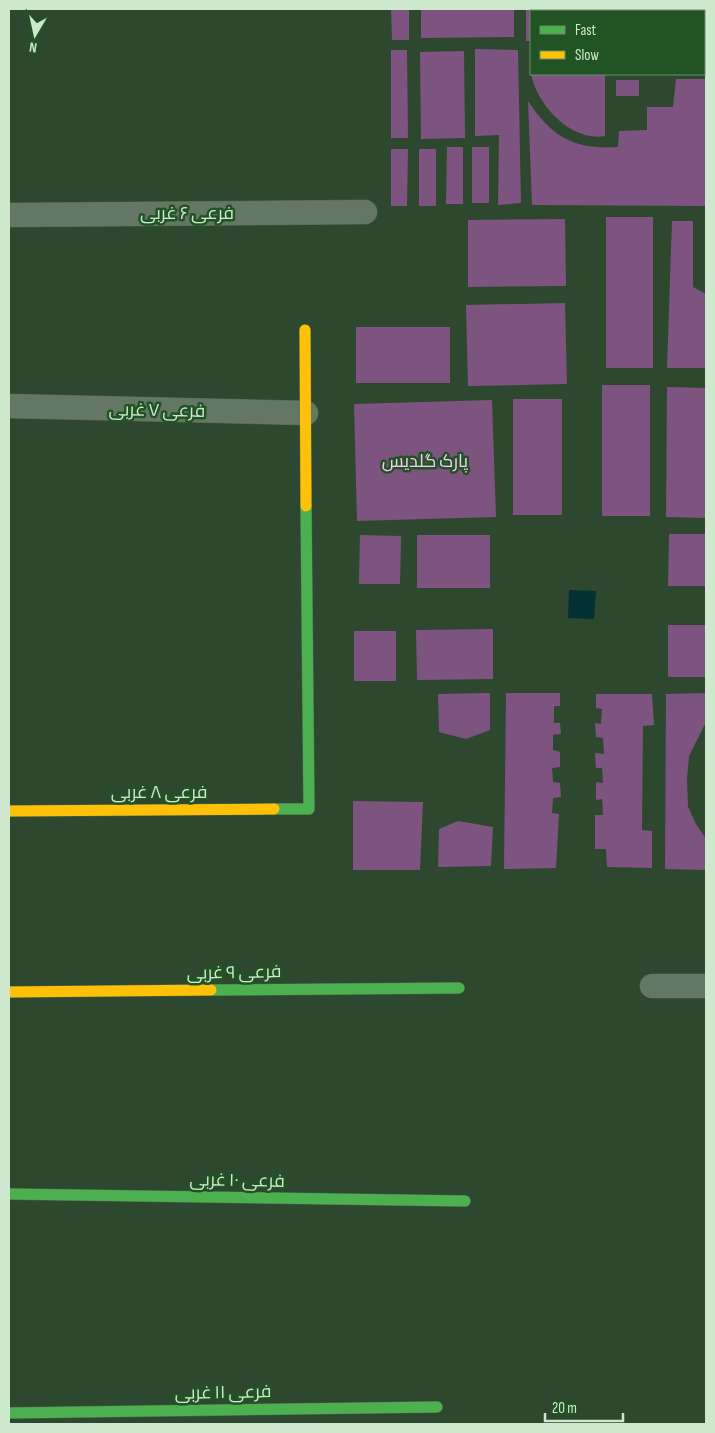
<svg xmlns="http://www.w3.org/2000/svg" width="715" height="1433" viewBox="0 0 715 1433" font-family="'Sofia Sans Condensed',Cairo,sans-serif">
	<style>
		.green { fill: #7d5480 }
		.water { fill: #043133 }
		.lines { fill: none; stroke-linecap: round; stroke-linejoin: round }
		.street-casing { stroke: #4c644d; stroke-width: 25 }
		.fast-casing { stroke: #4c644d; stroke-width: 12 }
		.slow-casing { stroke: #4c644d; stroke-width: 12 }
		.street { stroke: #647764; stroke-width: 24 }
		.fast { stroke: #4caf50; stroke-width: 11 }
		.slow { stroke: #ffc107; stroke-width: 11 }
		.labels { text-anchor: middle; stroke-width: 5; stroke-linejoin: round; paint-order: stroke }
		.street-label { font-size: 18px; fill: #cee8cd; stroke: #225324 }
		.park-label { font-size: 18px; fill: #f9c7fc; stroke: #225324 }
	</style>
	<rect width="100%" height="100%" fill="#2d482e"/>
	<g class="green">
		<path d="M391,9h18v31h-17z"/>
		<path d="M421,9h93v28l-93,1z"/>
		<path d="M526,9h54v2h-49v30h-5z"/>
		<path d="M670,9h36v36h-2v-34h-33z"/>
		<path d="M475,49l43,1 3,153 -23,2 1,-70 -24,1z"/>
		<path d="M391,50h16l1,88h-17z"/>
		<path d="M464,51l1,87 -44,1 -1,-87z"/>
		<path d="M531,74h74v62c-34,6 -68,-31 -74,-62z"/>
		<path d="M676,79h30v127l-174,-1 -4,-104c24,36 46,49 90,46l1,-16 28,-1v-23h26z"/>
		<rect x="616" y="80" width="23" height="16"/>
		<path d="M447,147h16v57h-17z"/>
		<rect x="472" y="147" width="17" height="56"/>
		<path d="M391,149h17l-1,57h-16z"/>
		<rect x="419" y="149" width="17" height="57"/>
		<rect x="606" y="217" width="47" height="151"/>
		<path d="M565,219l1,67 -98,1v-67z"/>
		<path d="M672,221h21v66l13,7v74h-39z"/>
		<path d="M565,303l2,81 -99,2 -2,-81z"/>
		<rect x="356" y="327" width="94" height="56"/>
		<rect x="602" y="385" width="48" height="131"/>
		<path d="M667,387l39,1v130l-40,-1z"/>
		<rect x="513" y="399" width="49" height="116"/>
		<path d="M492,400l4,117 -139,4 -3,-117z"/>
		<path d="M669,534h37v52h-38z"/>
		<path d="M360,535l41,1 -1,48h-41z"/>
		<rect x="417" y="535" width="73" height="53"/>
		<rect x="668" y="625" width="38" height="52"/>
		<path d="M493,629v50l-76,1 -1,-50z"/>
		<rect x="354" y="631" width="42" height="50"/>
		<path d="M490,693v37l-24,9 -27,-7 -1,-38z"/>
		<path d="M506,693h54v13h-6v17h6l1,11 -8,1v15l7,2v15l-8,1 1,14 7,1 1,14 -8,1 -1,15 7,1 -3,54 -52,1z"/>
		<path d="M706,693v29l-17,34 -2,23 1,28 8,17 10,15v31l-41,-1 1,-175z"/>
		<path d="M596,694h56l2,31 -11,1 -1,104 10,1v37l-45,-1 -1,-18h-11v-34h8l-1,-16 -6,1v-18l7,1 -1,-15h-6l-1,-15 9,1 -1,-16 -7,-1 -1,-14 6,1 1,-15 -6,-1z"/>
		<path d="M353,801l70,1 -3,68h-67z"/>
		<path d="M458,821l35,6 -2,39 -53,1 1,-38z"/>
	</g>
	<path class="water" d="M569,590l27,1 -2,28 -26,-1z"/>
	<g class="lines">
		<defs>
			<g id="street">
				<path d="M9,215l356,-3"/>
				<path d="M9,406l297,7"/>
				<path d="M652,986h54"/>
			</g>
			<g id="fast">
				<path d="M274,809h35l-3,-303"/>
				<path d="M211,990l248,-2"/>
				<path d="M9,1194l456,7"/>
				<path d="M9,1413l428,-6"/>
			</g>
			<g id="slow">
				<path d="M305,330l1,176"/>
				<path d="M9,811l265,-2"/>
				<path d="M9,992l202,-2"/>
			</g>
		</defs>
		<use href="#street" class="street-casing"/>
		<use href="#fast" class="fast-casing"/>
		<use href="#slow" class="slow-casing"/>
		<use href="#street" class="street"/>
		<use href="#fast" class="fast"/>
		<use href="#slow" class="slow"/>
	</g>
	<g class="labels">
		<g class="street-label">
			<text x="187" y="219">فرعی ۶ غربی</text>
			<text transform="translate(157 410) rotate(1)" y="6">فرعی ۷ غربی</text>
			<text x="159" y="798">فرعی ۸ غربی</text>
			<text transform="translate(234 972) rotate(-1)" y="6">فرعی ۹ غربی</text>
			<text transform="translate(237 1180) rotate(1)" y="6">فرعی ۱۰ غربی</text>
			<text transform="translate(223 1392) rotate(-1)" y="6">فرعی ۱۱ غربی</text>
		</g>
		<g class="park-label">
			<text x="425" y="467">پارک گلدیس</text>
		</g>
	</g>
	<rect width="715" height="1433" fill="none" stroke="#cee8cd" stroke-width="20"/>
	<rect x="530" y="10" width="175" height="65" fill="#225324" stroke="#678f68"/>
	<rect x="540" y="26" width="25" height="8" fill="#4caf50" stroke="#678f68"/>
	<text x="575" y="35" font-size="15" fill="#cee8cd">Fast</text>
	<rect x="540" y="51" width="25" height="8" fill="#ffc107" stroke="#678f68"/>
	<text x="575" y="60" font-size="15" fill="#cee8cd">Slow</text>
	<g transform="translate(35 35) rotate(189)" stroke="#225324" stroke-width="4" paint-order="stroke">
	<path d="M0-4L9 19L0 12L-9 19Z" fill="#cee8cd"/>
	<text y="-8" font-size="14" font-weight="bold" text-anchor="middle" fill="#cee8cd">N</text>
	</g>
	<path d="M545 1413v8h78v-8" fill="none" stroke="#cee8cd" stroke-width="2.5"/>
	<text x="552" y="1413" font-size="15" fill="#cee8cd" stroke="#225324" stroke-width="4" paint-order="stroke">20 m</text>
</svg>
